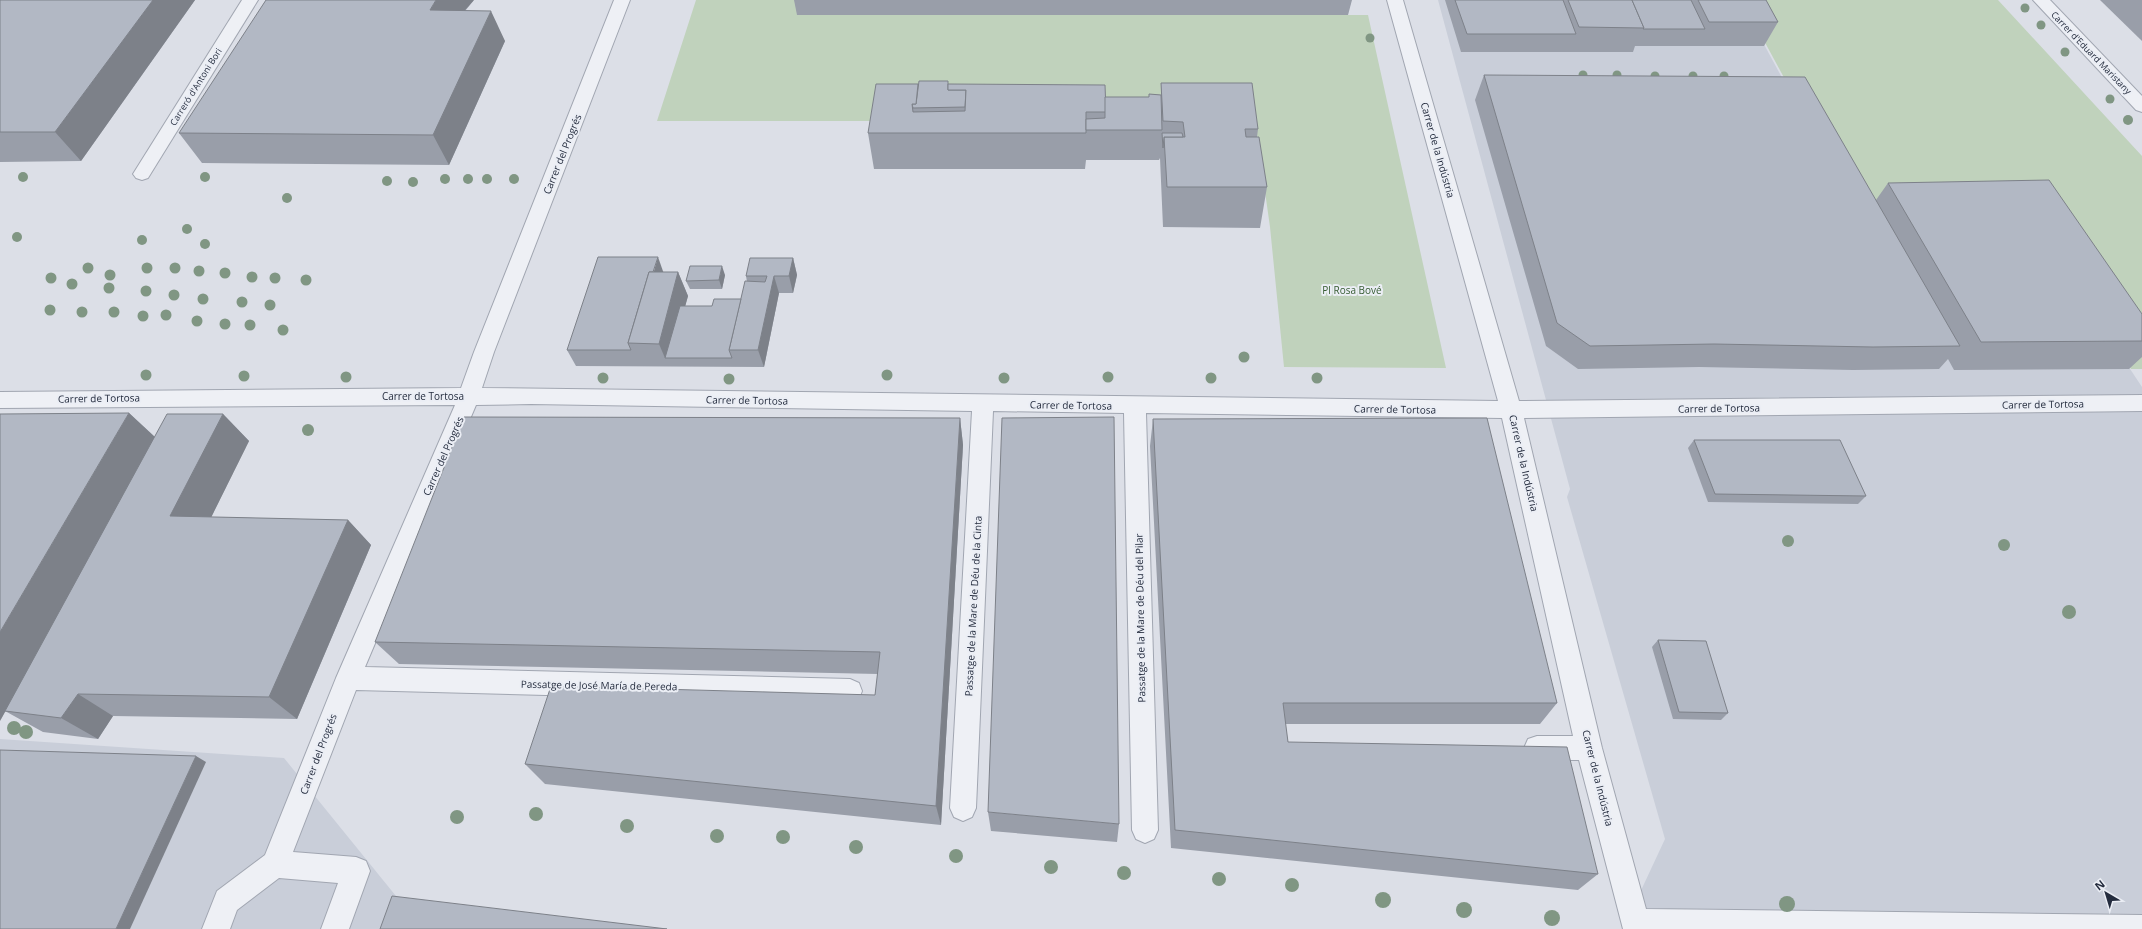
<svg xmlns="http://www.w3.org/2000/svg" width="2142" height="929" viewBox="0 0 2142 929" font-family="'Open Sans',sans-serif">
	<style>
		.built { fill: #c9ced9 }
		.green { fill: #c0d2bc }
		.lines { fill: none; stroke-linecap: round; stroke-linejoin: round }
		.minor-casing { stroke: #a1a6b1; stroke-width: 2 }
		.minor { fill: #eef0f5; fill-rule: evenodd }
		.tree { fill: #809683 }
		.wall { fill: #999ea9 }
		.shaded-wall { fill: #7d8189 }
		.building { fill: #b2b8c4; stroke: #7d8189 }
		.labels { text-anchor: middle; stroke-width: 4; stroke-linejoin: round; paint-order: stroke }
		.far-street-label { font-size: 9px; fill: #242c3e; stroke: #ebeef5 }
		.street-label { font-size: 10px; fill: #242c3e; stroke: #ebeef5 }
		.park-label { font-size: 10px; fill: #355b31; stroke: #ebeef5 }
	</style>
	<rect width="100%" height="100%" fill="#dcdfe7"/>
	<g class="built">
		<path d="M1438,0h302l114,211 170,-2 118,178v542h-519l42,-90 -98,-342 3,-8z"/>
		<path d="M0,739l284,19 116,143 268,28h-668z"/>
	</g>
	<g class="green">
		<path d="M696,0h105l-3,15h570l78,353 -162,-1 -14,-140 -15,-106h-598z"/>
		<path d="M1742,0h256l144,156v213h-11l-106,-161 -170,1z"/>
	</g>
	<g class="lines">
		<defs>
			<g id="minor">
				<path d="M242,0h16l-110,178 -6,2 -6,-2 -3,-4z"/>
				<path d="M614,0h16l-136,352 -12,36 1016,13 -111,-401h16l116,401 623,-6v16l-618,7 78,330 44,161 496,6v14h-519l-44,-169h-42l-9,-3 -4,-9 4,-9 9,-3h36l-71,-318 -356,-5 12,417 -4,9 -9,4 -9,-4 -4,-9 -8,-417 -131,-2 -17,397 -4,9 -9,4 -9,-4 -4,-9 22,-397 -441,-7 -55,1 -111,262 485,12 9,4 3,8 -3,8 -9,4 -494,-13 -63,162 63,5 10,4 4,10 -21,58h-28l17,-46 -59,-5 -42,32 -7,19h-28l15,-38 48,-36 71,-177 119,-273 -455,3v-16l461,-4 13,-36z"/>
				<path d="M2033,0h17l92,96v16l-6,-2z"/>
			</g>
		</defs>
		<use href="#minor" class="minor-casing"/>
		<use href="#minor" class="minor"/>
	</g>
	<g class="tree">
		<circle cx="2025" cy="8" r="4.5"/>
		<circle cx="2041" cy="25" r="4.5"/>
		<circle cx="1370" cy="38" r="4.5"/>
		<circle cx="2065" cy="52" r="4.5"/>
		<circle cx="1583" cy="75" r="4.5"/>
		<circle cx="1617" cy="75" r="4.5"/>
		<circle cx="1655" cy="76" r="4.5"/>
		<circle cx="1693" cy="76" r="4.5"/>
		<circle cx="1724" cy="76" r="4.5"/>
		<circle cx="2110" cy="99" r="4.5"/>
		<circle cx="2128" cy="120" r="5"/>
		<circle cx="23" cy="177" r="5"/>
		<circle cx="205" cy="177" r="5"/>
		<circle cx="445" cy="179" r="5"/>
		<circle cx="468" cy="179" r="5"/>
		<circle cx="487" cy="179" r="5"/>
		<circle cx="514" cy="179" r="5"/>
		<circle cx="387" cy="181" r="5"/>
		<circle cx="413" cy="182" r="5"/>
		<circle cx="287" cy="198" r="5"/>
		<circle cx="187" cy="229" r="5"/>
		<circle cx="17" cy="237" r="5"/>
		<circle cx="142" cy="240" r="5"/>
		<circle cx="205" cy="244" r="5"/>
		<circle cx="88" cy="268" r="5.5"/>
		<circle cx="147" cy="268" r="5.5"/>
		<circle cx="175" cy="268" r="5.5"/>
		<circle cx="199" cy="271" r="5.5"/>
		<circle cx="225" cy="273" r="5.5"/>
		<circle cx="110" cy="275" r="5.5"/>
		<circle cx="252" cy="277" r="5.5"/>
		<circle cx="51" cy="278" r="5.5"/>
		<circle cx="275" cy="278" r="5.5"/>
		<circle cx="306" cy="280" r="5.5"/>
		<circle cx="72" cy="284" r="5.5"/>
		<circle cx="109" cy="288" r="5.5"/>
		<circle cx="146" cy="291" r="5.5"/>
		<circle cx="174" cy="295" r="5.5"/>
		<circle cx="203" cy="299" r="5.5"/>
		<circle cx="242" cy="302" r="5.5"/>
		<circle cx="270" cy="305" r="5.5"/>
		<circle cx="50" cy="310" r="5.5"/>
		<circle cx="82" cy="312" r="5.5"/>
		<circle cx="114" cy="312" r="5.5"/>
		<circle cx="166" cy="315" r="5.5"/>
		<circle cx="143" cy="316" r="5.5"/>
		<circle cx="197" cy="321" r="5.5"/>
		<circle cx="225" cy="324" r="5.5"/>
		<circle cx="250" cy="325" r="5.5"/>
		<circle cx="283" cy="330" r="5.5"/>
		<circle cx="1244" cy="357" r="5.5"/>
		<circle cx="146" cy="375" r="5.5"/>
		<circle cx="887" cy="375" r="5.5"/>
		<circle cx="244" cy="376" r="5.5"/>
		<circle cx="346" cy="377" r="5.5"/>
		<circle cx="1108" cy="377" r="5.5"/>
		<circle cx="603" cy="378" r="5.5"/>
		<circle cx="1004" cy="378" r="5.5"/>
		<circle cx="1211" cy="378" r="5.5"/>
		<circle cx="1317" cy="378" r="5.5"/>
		<circle cx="729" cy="379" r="5.5"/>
		<circle cx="308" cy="430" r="6"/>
		<circle cx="1788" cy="541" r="6"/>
		<circle cx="2004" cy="545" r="6"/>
		<circle cx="2069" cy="612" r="7"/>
		<circle cx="14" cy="728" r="7"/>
		<circle cx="26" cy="732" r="7"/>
		<circle cx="536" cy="814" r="7"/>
		<circle cx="457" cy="817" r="7"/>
		<circle cx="627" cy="826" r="7"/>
		<circle cx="717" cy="836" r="7"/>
		<circle cx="783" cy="837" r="7"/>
		<circle cx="856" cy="847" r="7"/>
		<circle cx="956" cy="856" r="7"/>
		<circle cx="1051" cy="867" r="7"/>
		<circle cx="1124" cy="873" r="7"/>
		<circle cx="1219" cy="879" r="7"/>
		<circle cx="1292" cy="885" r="7"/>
		<circle cx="1383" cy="900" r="8"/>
		<circle cx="1787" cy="904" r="8"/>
		<circle cx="1464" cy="910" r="8"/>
		<circle cx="1552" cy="918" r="8"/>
	</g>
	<g class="wall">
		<path d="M0,0h195l-114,161 -81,1z"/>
		<path d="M474,0l-9,11 40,30 -56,124 -247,-2 -23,-30z"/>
		<path d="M794,0h558l-4,15h-551z"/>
		<path d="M1445,0h321l12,22 -14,24h-129l-2,6h-172z"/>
		<path d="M2100,0h42v41z"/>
		<path d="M1484,75l392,125 12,-17 254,131v43l-13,12 -175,1 -6,-11 -9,10 -86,1 -154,-3 -121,2 -32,-23 -71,-246z"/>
		<path d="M1161,83l97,46 -1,8 10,50 -7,41 -97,-1 -3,-69 -1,2h-73l-1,9h-211l-6,-36 80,-49 157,13h44v-3l12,1z"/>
		<path d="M793,258l4,17 -4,18h-14l-15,74 -188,-1 -9,-16 97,-78h14l10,24 -3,10h27l29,-7 6,-17 -1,-6z"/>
		<path d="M725,275l-3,14h-32l-4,-8z"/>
		<path d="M129,413l26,24 68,-23 26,27 -38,76 137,3 23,25 -74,174 -184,-3 -15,23 -55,-7 -38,-21 -5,10z"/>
		<path d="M960,418l3,27 -22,380 -396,-41 -20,-20 350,-69 3,-21 -479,-10 -24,-22z"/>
		<path d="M1153,419l404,284 -17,21h-255l3,18 310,132 -20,16 -407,-42 -21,-402z"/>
		<path d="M1694,440l172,56 -8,8 -150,-2 -20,-54z"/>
		<path d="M1658,640l70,73 -7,7 -48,-1 -21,-72z"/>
		<path d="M988,812l131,12 -2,18 -126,-11z"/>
	</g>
	<g class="shaded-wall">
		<path d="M153,0h42l-114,161 -26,-29z"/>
		<path d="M436,0h38l-16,18 -28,-8z"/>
		<path d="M491,11l14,30 -56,124 -16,-30z"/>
		<path d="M658,257l6,17 -31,69z"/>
		<path d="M793,258l4,17 -4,18 -4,-17z"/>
		<path d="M722,266l3,9 -3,14 -3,-9z"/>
		<path d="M678,272l10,24 -17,62h-6l-6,-14z"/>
		<path d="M774,276l5,17 -15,74 -6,-17z"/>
		<path d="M129,413l29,27 -158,281v-89z"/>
		<path d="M223,414l26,27 -50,101 -29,-26z"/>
		<path d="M960,418l3,27 -22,380 -5,-19z"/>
		<path d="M348,520l23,25 -74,174 -28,-22z"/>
		<path d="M78,694l35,22 -15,23 -37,-21z"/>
		<path d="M196,756l10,6 -76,167h-14z"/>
	</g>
	<g class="building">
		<path d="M0,0h153l-98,132h-55z"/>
		<path d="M266,0h170l-6,10 61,1 -58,124 -254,-2z"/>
		<path d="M1455,0h108l13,34h-109z"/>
		<path d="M1568,0h64l12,28 -65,-1z"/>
		<path d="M1632,0h59l14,29h-62l1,-1z"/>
		<path d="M1698,0h68l12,22h-69z"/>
		<path d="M1484,75l321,2 155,269 -87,1 -159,-3 -124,2 -33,-23z"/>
		<path d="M919,81h29v9h18l-1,17 -52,1 -1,-4h4z"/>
		<path d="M1161,83h91l6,46h-13l1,8h13l8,50h-100l-3,-50h21l-2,-15 -20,-1z"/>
		<path d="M876,84h42l-2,20h-4l1,8 52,-1 1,-21h-18v-6l157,1 1,27h-20v21h-218z"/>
		<path d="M1149,94l12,1 1,35h-76v-11l19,-1v-21h44z"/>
		<path d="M1162,133h20l1,4h-19l-1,11z"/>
		<path d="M2049,180l93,134v27l-161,1 -93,-159z"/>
		<path d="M598,257h60l-5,15h-4l-21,71 3,7h-64z"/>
		<path d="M750,258h43l-4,18h-15l-16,74h-29l16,-69 20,1 2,-6h-21z"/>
		<path d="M690,266h32l-3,14 -33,1z"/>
		<path d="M649,272h29l-19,72 -31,-1z"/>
		<path d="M714,299h27l-12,51 3,8h-67l15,-52h32z"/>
		<path d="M129,413l-129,219v-218z"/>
		<path d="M167,414h56l-53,102 178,4 -79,177 -191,-3 -17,24 -56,-7z"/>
		<path d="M464,417l496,1 -24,388 -411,-42 26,-78 324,9 5,-43 -505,-10z"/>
		<path d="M1114,417l5,407 -131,-12 14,-394z"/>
		<path d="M1487,418l70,285h-274l5,39 279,5 31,127 -423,-44 -22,-411z"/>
		<path d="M1694,440h146l26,56 -151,-2z"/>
		<path d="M1658,640l48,1 22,72 -49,-1z"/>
		<path d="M0,750l196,6 -80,173h-116z"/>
		<path d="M392,896l275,33h-287z"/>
	</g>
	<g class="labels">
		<g class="far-street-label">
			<text transform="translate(2091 53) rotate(46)" y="3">Carrer d'Eduard Maristany</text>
			<text transform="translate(196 87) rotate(-58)" y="3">Carreró d'Antoni Bori</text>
		</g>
		<g class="street-label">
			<text transform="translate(1438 150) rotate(74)" y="4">Carrer de la Indústria</text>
			<text transform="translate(562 154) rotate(-68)" y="4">Carrer del Progrés</text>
			<text x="423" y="400">Carrer de Tortosa</text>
			<text transform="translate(99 398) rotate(-1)" y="4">Carrer de Tortosa</text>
			<text transform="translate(747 400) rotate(1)" y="4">Carrer de Tortosa</text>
			<text transform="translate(2043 404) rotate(-1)" y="4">Carrer de Tortosa</text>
			<text transform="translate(1071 405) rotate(1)" y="4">Carrer de Tortosa</text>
			<text transform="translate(1719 408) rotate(-1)" y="4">Carrer de Tortosa</text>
			<text transform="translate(1395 409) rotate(1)" y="4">Carrer de Tortosa</text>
			<text transform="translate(443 456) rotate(-66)" y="4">Carrer del Progrés</text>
			<text transform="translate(1524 463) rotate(77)" y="4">Carrer de la Indústria</text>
			<text transform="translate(973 606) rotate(-87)" y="4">Passatge de la Mare de Déu de la Cinta</text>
			<text transform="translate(1140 618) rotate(-91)" y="4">Passatge de la Mare de Déu del Pilar</text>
			<text transform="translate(599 685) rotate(1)" y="4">Passatge de José María de Pereda</text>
			<text transform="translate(318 754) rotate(-69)" y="4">Carrer del Progrés</text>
			<text transform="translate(1598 778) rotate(76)" y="4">Carrer de la Indústria</text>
		</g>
		<g class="park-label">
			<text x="1352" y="294">Pl Rosa Bové</text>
		</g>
	</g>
	<g transform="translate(2106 893) rotate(322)" stroke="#ebeef5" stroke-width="3" paint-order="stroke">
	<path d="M0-3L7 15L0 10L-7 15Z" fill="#242c3e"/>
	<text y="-6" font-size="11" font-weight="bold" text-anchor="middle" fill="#242c3e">N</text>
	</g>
</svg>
